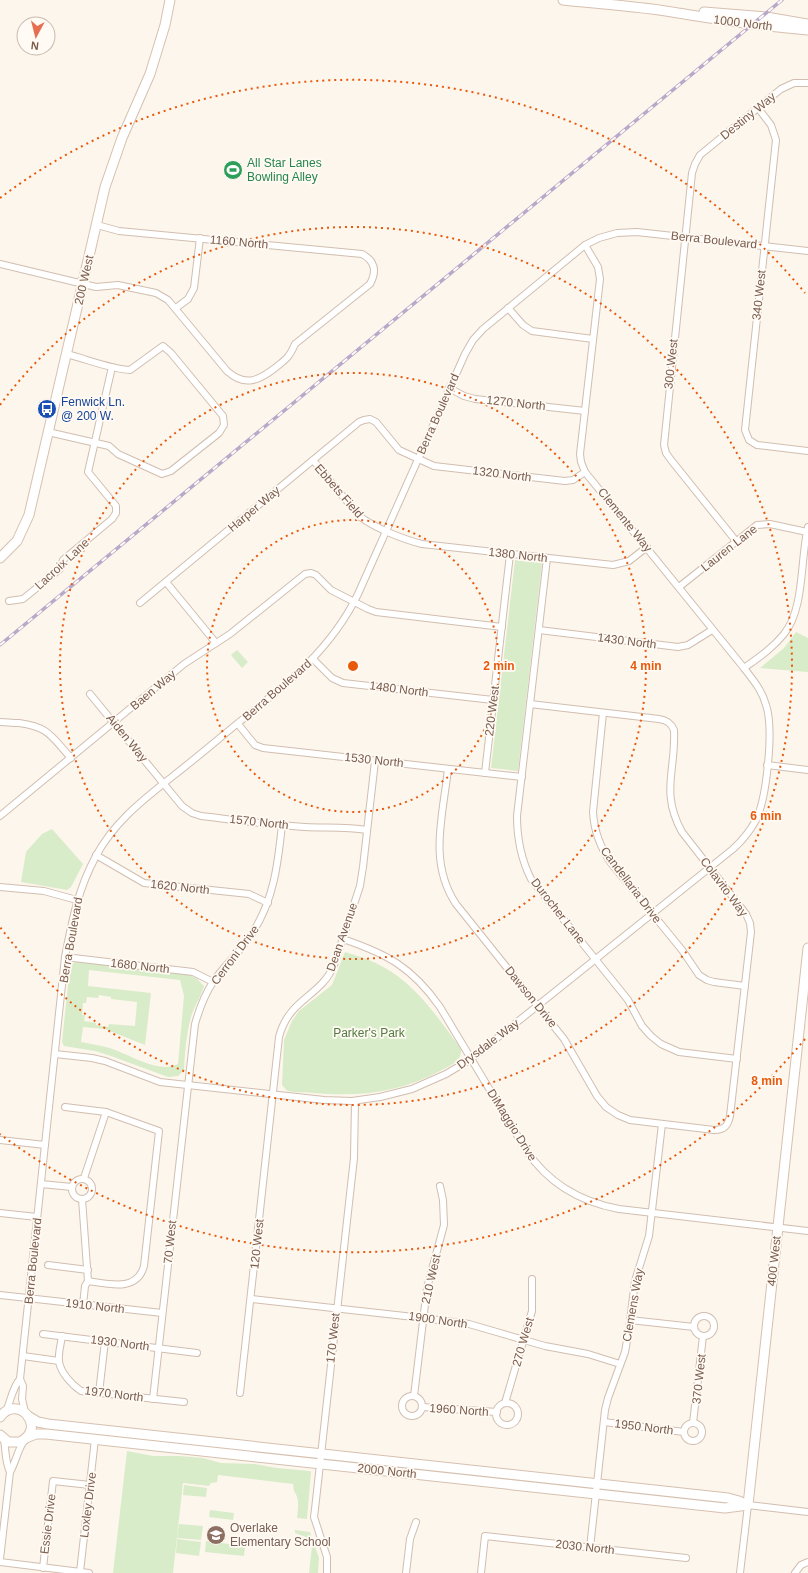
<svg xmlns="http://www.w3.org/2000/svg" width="808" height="1573" viewBox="0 0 808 1573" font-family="Helvetica,sans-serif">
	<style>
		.green { fill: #d8ecc9; fill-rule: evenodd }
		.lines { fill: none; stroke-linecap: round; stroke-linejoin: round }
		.street-casing { stroke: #d1beb0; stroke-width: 8 }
		.secondary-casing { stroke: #d6c0b0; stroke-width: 11 }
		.street { stroke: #fff; stroke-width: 6 }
		.secondary { stroke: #fff; stroke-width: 9 }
		.rail-casing { stroke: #b9a8c9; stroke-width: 3.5 }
		.rail { stroke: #fffaf3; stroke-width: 2; stroke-dasharray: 6; stroke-linecap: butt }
		.ring { fill: none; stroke: #e8590c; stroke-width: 2; stroke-dasharray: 2 4 }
		.labels { text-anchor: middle; stroke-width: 3.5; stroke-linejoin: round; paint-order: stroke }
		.street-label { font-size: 12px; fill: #7a5c4d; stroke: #fffaf3 }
		.leisure-label { font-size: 12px; fill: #27864d; stroke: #fffaf3; text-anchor: start }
		.transit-label { font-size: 12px; fill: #164399; stroke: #fffaf3; text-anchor: start }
		.park-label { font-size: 12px; fill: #537a41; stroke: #fffaf3 }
		.education-label { font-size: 12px; fill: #785e54; stroke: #fffaf3; text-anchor: start }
		.centre { fill: #e8590c; stroke: #fffaf3; stroke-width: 2 }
		.ring-label { font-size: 12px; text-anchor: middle; font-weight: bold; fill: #e8590c; stroke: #fffaf3; stroke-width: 3.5; stroke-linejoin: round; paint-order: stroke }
	</style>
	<rect width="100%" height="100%" fill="#fdf6ec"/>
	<g class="green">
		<path d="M515,560l27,3 -24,208 -27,-3z"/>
		<path d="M796,632l12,6v34l-48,-4 24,-20z"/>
		<path d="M237,650l11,12 -6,6 -11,-13z"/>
		<path d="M52,829l31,35 -12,23 -4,3 -46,-8 5,-30 16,-18z"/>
		<path d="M345,952c8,3 18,5 26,9 41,17 65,54 90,88 1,13 -12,17 -21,22 -42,22 -81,26 -127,22 -7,-1 -18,0 -25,-2 -2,-1 -5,-5 -6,-6l2,-45 8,-19 7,-10 33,-26z"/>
		<path d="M78,962l111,13 7,3 8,8c-3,11 -10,20 -13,31 -5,18 -6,36 -7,53l-6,6 -10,1 -57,-21 -16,-5 -31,-5 -2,-4 8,-76 3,-3zM89,970l91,10 4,16 -6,68c-19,11 -52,-12 -72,-17 -8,-2 -16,-3 -25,-5l2,-15 22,2 40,16 6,-52 -63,-7zM99,995l12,2v2l26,3 -2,24 -26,-2 -1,3 -12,-2v-2l-12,-2 1,-6h-3l1,-12h3l1,-6 11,1z"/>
		<path d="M127,1451l26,5h27l23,2 18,5 33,1 23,4 33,3 1,1 -4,47 -10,-1c1,-10 3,-19 -3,-27l-1,-7 -75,-9 -1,7 -6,1 -2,3 -26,-3 -10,90h-60z"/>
		<path d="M184,1485l23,3 -1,9 -23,-2z"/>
		<path d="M210,1510l24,3 -1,7 -24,-3z"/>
		<path d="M179,1524l24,2 -2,14 -24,-2z"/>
		<path d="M295,1530l15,2 9,26 -1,15h-9l3,-27 -4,-1 -2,-8 -11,-4z"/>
		<path d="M177,1539l24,3 -2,14 -23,-3z"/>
		<path d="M206,1541l39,5 -1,10 -39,-4z"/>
	</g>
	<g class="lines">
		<defs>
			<g id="street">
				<path d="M758,108l13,17 5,15 -31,290 4,10 8,5 51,6"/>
				<path d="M0,264l96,23 22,-2 38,8 12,7 59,71c18,16 31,10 48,-3 11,-9 14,-10 20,-24l75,-60c7,-13 5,-23 -8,-30l-243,-23 -22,-6"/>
				<path d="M176,308l12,-9 6,-11 6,-50"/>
				<path d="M508,308l15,17 9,6 61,8"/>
				<path d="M449,388l15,8 11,3 110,12"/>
				<path d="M48,432l61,14 9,8 44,20 9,-3 48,-38 5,-8 -1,-9 -52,-63 -8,-7 -33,24c-20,-1 -43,-11 -64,-16"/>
				<path d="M313,460l46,56c16,12 43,23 63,28l191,21 16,-4 18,-14"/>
				<path d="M736,541l-65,-81 -5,-7 -2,-8 28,-272 3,-9 5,-9 81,-66 13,-6h14"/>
				<path d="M547,558l-30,258c0,23 4,43 14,63l97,121 14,26 9,10 10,8 18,8 58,7"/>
				<path d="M166,582l50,61"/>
				<path d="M679,587l78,-62 13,-1 37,8"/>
				<path d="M9,601l14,-2 37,-30 3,-9 49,-41 4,-6v-7l-28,-34 24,-105"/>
				<path d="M140,603l219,-181 5,-2 6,-1 6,3 23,28 35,16 131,15 8,-1 12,-8"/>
				<path d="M539,630l139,17 10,-2 24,-15"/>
				<path d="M313,659l19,19 11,5 150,17"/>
				<path d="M744,668c14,-10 29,-20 40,-34 21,-26 16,-75 24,-107"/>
				<path d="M90,694l92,112 10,7 9,3c34,4 70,9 104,11 21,1 42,0 62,3"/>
				<path d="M603,713l-10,99c1,19 7,35 18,51l71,87 17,25 8,5 7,2 31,4"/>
				<path d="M0,722c6,0 12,1 19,1 30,4 32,13 52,35"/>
				<path d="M238,724l17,21 8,3 259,29"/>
				<path d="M767,765l41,5"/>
				<path d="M448,769c-5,47 -20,93 8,135l108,135 33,57 9,11 12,8 12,5 84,10c10,0 14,-4 16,-14l21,-184 -1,-9 -4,-9 -64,-82c-22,-40 -6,-61 -8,-102 -3,-7 -7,-10 -15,-11l-129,-15"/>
				<path d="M485,773l25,-219"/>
				<path d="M0,816l184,-152 46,-30 75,-60 6,-1 5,2 15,15 37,19 8,3 126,15"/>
				<path d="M96,855l48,28 105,11 19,9"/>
				<path d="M0,887l44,4 33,9"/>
				<path d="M343,939c44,15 69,28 97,68l86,143c22,33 55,52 93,59l189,22"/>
				<path d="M65,957l128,15 20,10"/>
				<path d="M55,1054l37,4 13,3 55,21 164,18 28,1 28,-4 32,-8 34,-15 25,-15 262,-210c10,-9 17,-18 23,-29 11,-23 18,-92 10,-115 -4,-15 -13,-25 -22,-37l-159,-196 -4,-10 -1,-8 20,-175 -2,-12 -13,-22"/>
				<path d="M65,1107l41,5 -22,66"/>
				<path d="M0,1140l45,5"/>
				<circle cx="82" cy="1189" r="10"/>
				<path d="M41,1184l31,3"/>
				<path d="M82,1199l6,82"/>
				<path d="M0,1213l37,4"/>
				<path d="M48,1265l40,5"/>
				<path d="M0,1295l162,18"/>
				<path d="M251,1299l172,19 46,6 76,22 43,8 32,10"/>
				<path d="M83,1305l2,-19 3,-5c21,3 49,11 56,-15l15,-135 -53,-19"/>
				<circle cx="704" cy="1326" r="10"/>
				<path d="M630,1320l64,7"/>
				<path d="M43,1334l154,19"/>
				<path d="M62,1336c-1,8 -4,17 -3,25 1,11 13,24 22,30l103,11"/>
				<path d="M23,1356l36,5"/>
				<path d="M99,1393l6,-52"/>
				<path d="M240,1393l39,-356c10,-39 42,-40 55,-72l26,-79 3,-19 12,-106"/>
				<circle cx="412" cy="1406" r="10"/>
				<path d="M414,1396l13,-108 17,-63 -1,-25 -3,-14"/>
				<path d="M153,1399l42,-375c4,-14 10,-30 18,-42 12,-18 29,-31 40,-50 21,-33 25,-69 29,-107"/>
				<path d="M505,1403l27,-92v-32"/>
				<circle cx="507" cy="1414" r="11"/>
				<path d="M422,1407l75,5"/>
				<path d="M6,1411c5,-10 6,-23 14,-32"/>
				<path d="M25,1412l-3,-13 1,-13 -3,-7 45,-422c7,-36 13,-68 31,-101 18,-34 47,-56 77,-80 22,-17 43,-35 65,-53 48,-38 93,-73 120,-129l107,-240 8,-14 10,-11 102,-84 14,-7 18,-5 20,-1 171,19"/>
				<path d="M604,1422l80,10"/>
				<circle cx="693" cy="1432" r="9"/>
				<path d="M693,1423l10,-87"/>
				<path d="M4,1440c2,11 1,22 6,32"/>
				<path d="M590,1548l15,-138 3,-12 17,-46 4,-23 6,-48 14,-45 13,-112"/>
				<path d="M0,1559l10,-87c6,-10 7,-21 14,-31"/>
				<path d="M0,1562l89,11"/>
				<path d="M43,1568l10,-87 37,4"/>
				<path d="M80,1572l15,-133"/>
				<path d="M327,1573v-16l-13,-40 1,-8 39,-351 1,-57"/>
				<path d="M406,1573l4,-34 6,-17"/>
				<path d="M481,1573l4,-37 201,22"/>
				<path d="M740,1573l8,-68 60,7"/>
				<path d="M795,1573l6,-8 7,-3"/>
			</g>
			<g id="secondary">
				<path d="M563,0c38,4 77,6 115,13 44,7 86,14 130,17"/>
				<path d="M704,12l62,5 42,7"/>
				<path d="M0,558l17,-17 12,-26 76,-328 17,-49 28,-64 15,-49 5,-25"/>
				<path d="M28,1416l10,6 10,2 680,74 11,3 9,4"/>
				<path d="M0,1417c18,-24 48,11 20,25h-12l-8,-7"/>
				<path d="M26,1438l10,-4h10l679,74 23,-3"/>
				<path d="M748,1505l60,-557"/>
			</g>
		</defs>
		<use href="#street" class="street-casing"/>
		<use href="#secondary" class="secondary-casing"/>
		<use href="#street" class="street"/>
		<use href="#secondary" class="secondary"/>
		<defs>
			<path id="rail" d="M0,645l782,-645"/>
		</defs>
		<use href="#rail" class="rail-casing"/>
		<use href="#rail" class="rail"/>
	</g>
	<g class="ring">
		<circle cx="353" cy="666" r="146"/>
		<circle cx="353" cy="666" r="293"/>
		<path d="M0 405A439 439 0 1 1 0 927"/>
		<path d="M805 1039A586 586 0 0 1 0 1134M0 198A586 586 0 0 1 805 293"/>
	</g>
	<defs>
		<symbol id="stadium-disc" viewBox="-11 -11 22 22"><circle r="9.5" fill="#2e9e5b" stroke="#fffaf3"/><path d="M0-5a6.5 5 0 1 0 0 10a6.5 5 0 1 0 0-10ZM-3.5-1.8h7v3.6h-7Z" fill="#fff"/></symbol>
		<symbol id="bus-disc" viewBox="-11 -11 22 22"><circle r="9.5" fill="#1a4fb4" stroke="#fffaf3"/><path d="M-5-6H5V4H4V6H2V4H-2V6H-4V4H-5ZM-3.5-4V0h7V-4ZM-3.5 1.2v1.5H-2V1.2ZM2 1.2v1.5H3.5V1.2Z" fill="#fff"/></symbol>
		<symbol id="school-disc" viewBox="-11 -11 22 22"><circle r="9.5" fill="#8d6e63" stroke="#fffaf3"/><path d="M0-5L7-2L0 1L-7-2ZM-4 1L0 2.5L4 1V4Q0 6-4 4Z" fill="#fff"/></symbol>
	</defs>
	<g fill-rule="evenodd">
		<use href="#stadium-disc" x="222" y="159" width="22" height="22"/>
		<use href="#bus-disc" x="36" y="398" width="22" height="22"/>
		<use href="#school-disc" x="205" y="1524" width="22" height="22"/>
	</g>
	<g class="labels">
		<g class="street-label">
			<text transform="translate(743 23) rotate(7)" y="4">1000 North</text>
			<text transform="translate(748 116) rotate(-39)" y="4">Destiny Way</text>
			<text transform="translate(714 240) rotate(6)" y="4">Berra Boulevard</text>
			<text transform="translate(239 242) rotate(5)" y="4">1160 North</text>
			<text transform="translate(84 280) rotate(-77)" y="4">200 West</text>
			<text transform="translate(759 295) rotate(-84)" y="4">340 West</text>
			<text transform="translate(671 364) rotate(-84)" y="4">300 West</text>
			<text transform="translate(516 403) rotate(6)" y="4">1270 North</text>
			<text transform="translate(438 414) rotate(-66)" y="4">Berra Boulevard</text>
			<text transform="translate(502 474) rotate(7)" y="4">1320 North</text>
			<text transform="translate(339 491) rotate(49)" y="4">Ebbets Field</text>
			<text transform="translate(254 509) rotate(-40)" y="4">Harper Way</text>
			<text transform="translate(625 520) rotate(51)" y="4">Clemente Way</text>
			<text transform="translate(729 548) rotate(-38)" y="4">Lauren Lane</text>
			<text transform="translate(518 555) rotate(6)" y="4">1380 North</text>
			<text transform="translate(62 564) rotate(-43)" y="4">Lacroix Lane</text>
			<text transform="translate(627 641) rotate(7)" y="4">1430 North</text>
			<text transform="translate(399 689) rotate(7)" y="4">1480 North</text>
			<text transform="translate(153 690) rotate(-40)" y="4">Baen Way</text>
			<text transform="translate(277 690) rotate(-41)" y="4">Berra Boulevard</text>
			<text transform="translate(492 711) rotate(-83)" y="4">220 West</text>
			<text transform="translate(127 738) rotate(51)" y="4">Aiden Way</text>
			<text transform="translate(374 760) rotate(6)" y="4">1530 North</text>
			<text transform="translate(259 822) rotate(6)" y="4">1570 North</text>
			<text transform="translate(631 885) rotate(53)" y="4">Candellaria Drive</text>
			<text transform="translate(180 887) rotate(6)" y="4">1620 North</text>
			<text transform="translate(724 887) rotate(53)" y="4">Colavito Way</text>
			<text transform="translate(558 911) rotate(52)" y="4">Durocher Lane</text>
			<text transform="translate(342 937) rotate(-71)" y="4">Dean Avenue</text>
			<text transform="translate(71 940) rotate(-80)" y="4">Berra Boulevard</text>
			<text transform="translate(235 955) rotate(-53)" y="4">Cerroni Drive</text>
			<text transform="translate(140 966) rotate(6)" y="4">1680 North</text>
			<text transform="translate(531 997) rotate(51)" y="4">Dawson Drive</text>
			<text transform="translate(488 1044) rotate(-37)" y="4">Drysdale Way</text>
			<text transform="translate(512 1125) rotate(58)" y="4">DiMaggio Drive</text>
			<text transform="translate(170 1242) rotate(-84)" y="4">70 West</text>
			<text transform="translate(257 1244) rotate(-84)" y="4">120 West</text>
			<text transform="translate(33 1261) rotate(-84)" y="4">Berra Boulevard</text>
			<text transform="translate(774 1261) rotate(-84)" y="4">400 West</text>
			<text transform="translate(431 1279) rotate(-77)" y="4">210 West</text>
			<text transform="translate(633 1305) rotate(-80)" y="4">Clemens Way</text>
			<text transform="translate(95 1306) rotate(6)" y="4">1910 North</text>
			<text transform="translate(438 1320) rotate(8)" y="4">1900 North</text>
			<text transform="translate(333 1338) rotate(-84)" y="4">170 West</text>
			<text transform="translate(523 1342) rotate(-74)" y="4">270 West</text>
			<text transform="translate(120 1343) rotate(7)" y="4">1930 North</text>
			<text transform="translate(699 1379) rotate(-84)" y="4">370 West</text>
			<text transform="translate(114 1394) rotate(7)" y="4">1970 North</text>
			<text transform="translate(459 1410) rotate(4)" y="4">1960 North</text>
			<text transform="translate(644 1427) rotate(7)" y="4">1950 North</text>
			<text transform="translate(387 1471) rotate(6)" y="4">2000 North</text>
			<text transform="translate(88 1505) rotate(-83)" y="4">Loxley Drive</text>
			<text transform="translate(48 1524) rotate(-83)" y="4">Essie Drive</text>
			<text transform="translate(585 1547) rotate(6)" y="4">2030 North</text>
		</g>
		<g class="leisure-label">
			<text x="247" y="167">All Star Lanes<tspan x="247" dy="14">Bowling Alley</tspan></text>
		</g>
		<g class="transit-label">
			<text x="61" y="406">Fenwick Ln.<tspan x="61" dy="14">@ 200 W.</tspan></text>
		</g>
		<g class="park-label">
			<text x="369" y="1037">Parker's Park</text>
		</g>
		<g class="education-label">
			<text x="230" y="1532">Overlake<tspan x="230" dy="14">Elementary School</tspan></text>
		</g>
	</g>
	<circle cx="353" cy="666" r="6" class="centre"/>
	<g class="ring-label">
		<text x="499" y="670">2 min</text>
		<text x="646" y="670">4 min</text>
		<text x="766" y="820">6 min</text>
		<text x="767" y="1085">8 min</text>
	</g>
	<g transform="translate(36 36) rotate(187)"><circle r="19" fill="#fffaf3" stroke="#cabbb1"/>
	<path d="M0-3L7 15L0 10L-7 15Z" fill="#e76f51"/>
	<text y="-6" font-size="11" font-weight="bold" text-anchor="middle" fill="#7a5c4d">N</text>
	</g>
</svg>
